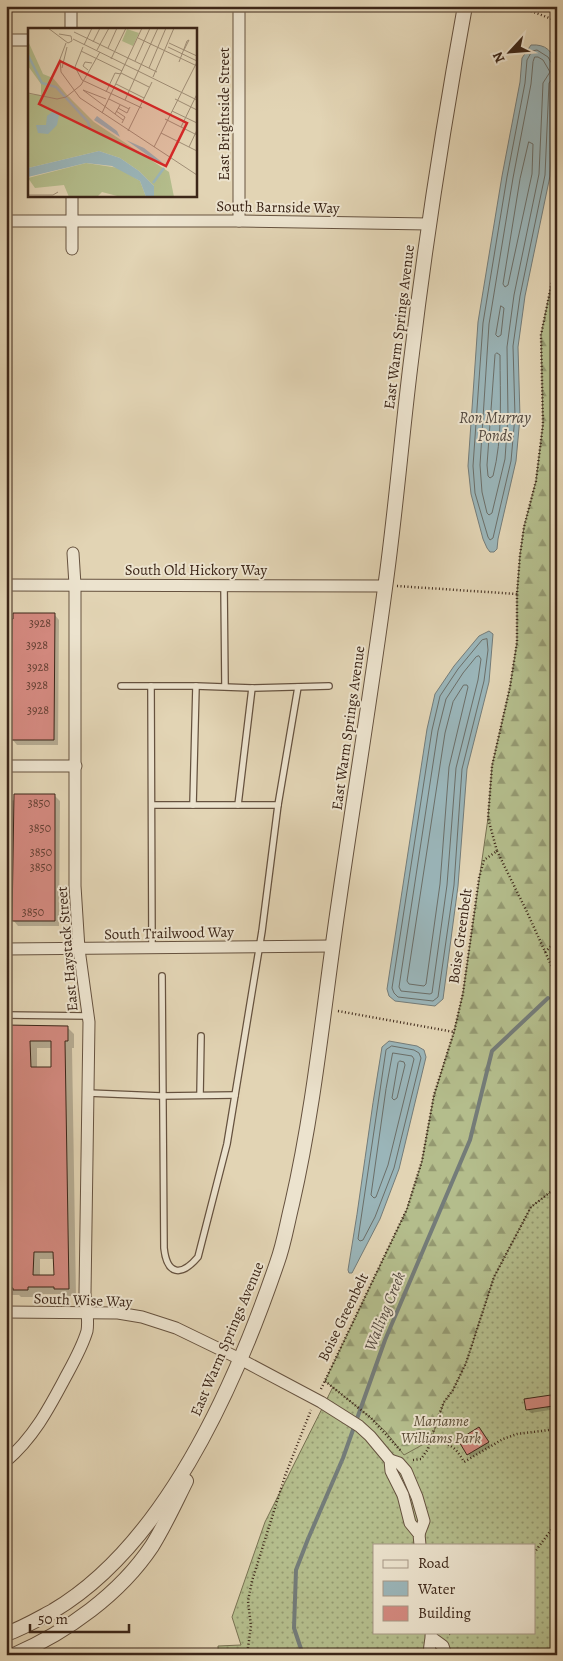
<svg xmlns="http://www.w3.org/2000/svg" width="563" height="1661" viewBox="0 0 563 1661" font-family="Alegreya,serif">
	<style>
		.grass { fill: url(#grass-dots); stroke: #787252; fill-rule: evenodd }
		.forest { fill: url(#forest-firs); stroke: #787252 }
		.water { fill: #9ab5b9; stroke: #747c79 }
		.shadow { fill: #0003; fill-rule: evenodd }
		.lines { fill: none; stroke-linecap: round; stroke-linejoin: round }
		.shore { stroke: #6b6e68; stroke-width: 1 }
		.stream { stroke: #747c79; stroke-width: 4 }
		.building { fill: #d3897f; stroke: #3c2618; fill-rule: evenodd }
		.service-casing { stroke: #66523f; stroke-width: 8 }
		.minor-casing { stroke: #66523f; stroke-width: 13 }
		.tertiary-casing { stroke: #66523f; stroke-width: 16 }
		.path { stroke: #3c2618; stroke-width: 2.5; stroke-dasharray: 1 2.5; stroke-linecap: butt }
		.service { stroke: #ece3ce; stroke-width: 5.5 }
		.minor { stroke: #ece3ce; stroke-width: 11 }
		.tertiary { stroke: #ece3ce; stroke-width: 14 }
		.labels { text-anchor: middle; stroke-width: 4; stroke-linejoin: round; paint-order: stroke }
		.number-label { font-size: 12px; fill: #623f32 }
		.street-label { font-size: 15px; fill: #3c2618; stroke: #ece3ce }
		.park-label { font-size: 15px; font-style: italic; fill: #5a4c35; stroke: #ece3ce }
		.water-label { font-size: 16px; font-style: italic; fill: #544a40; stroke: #ece3ce }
		.inset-river { fill: none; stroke: #9ab5b9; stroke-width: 2.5 }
		.inset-road { fill: none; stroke: #a08e76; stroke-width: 1 }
		.view { fill: #d62828; fill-opacity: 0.15; stroke: #d62828; stroke-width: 2.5 }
		.inset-edge { fill: none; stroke: #3c2618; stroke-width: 2.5 }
	</style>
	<defs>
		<pattern id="grass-dots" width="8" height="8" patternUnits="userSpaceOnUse" patternTransform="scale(1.25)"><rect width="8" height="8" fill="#b4bd8c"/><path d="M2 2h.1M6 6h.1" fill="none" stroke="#949971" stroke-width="1.8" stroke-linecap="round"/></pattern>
		<pattern id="forest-firs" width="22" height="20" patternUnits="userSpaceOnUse" patternTransform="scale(1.25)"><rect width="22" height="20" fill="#b4bd8c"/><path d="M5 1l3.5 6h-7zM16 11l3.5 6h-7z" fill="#949971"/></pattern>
	</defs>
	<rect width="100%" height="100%" fill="#e2d4b4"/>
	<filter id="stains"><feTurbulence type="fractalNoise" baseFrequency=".004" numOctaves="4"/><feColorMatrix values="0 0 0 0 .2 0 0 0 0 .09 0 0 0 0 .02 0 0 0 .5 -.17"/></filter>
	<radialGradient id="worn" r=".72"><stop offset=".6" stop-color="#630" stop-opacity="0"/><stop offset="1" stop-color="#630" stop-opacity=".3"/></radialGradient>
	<path class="grass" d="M557,922v733h-339v-9l23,-1 -9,-28 33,-95 89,-177zM374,1545h160v87h-160z"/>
	<path class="forest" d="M557,257v930l-26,20 -37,70 -28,86 -13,27 -9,12 -13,38 -27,15 -18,-23 -15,-14 -46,-37 82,-172 15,-48 12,-66 20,-63 9,-39 25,-175 4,-52 18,-79 7,-45v-48l3,-39 4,-28 12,-46 7,-57 -2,-89z"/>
	<g class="water">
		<path d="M531,45c15,-1 22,6 24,20l-5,111 -25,120 -7,51 2,70 -4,44 -18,78 -1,10 -3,3h-4l-3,-4 -4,-9 -12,-45 -3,-28 10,-144 24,-146 18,-94 2,-24z"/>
		<path d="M489,631l4,3 -4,48 -22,87 -9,117 -15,113 -8,7 -40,-5 -6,-5 -2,-7 40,-260 8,-35 19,-28 25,-30z"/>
		<path d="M389,1041l28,5 7,4 2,7 -27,112 -19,50 -28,54h-3l-1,-3c13,-74 21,-149 34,-223z"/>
	</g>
	<g class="shadow">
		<path d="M54,614l5,6 -1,125h-41l-5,-6h-6v-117z"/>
		<path d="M55,796l5,5 -1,125h-41l-5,-6v-2l-7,-1v-116z"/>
		<path d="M6,1027h61l7,7v14h-2l4,248h-14l-2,-2h-25v3h-14l-2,-2h-8l-5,-5zM37,1048h15v20h-15zM40,1259h15v17h-15z"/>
		<path d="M551,1396l3,4 2,9 -25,4 -4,-4z"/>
		<path d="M479,1428l12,18 -20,12 -3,-4z"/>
	</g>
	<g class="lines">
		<g class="shore">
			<path d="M535,57h3l5,3 7,12 -7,11 -4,91 -25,121 -7,52 1,69 -3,43 -13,54 -3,2 -2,-2 -5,-21 -2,-27 9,-141 24,-146 18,-94 2,-22z"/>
			<path d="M557,65l-5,-1 -4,-7 -11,-7 -5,1 -5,9 -2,23 -18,94 -24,146 -10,143 2,27 13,44 2,3 3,-2 18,-77 4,-45 -2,-70 7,-50 25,-121 4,-92 3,-4 5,-1"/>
			<path d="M529,142l4,2 -1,30 -24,111 -3,2 -2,-3 17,-105z"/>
			<path d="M501,306l3,2 -3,27 -3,2 -2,-2z"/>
			<path d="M497,353l3,2c0,41 3,82 -7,121l-3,2 -2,-2 -1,-11 8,-110z"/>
			<path d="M487,639l1,11 -4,31 -22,88 -8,116 -16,112 -5,4 -35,-4 -4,-4 -2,-5 40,-258 8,-34 18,-27 24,-29z"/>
			<path d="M479,656l2,3 -3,21 -22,88 -9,117 -15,108 -2,1 -29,-3 -2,-4 39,-256 8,-32 17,-26 13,-16z"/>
			<path d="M464,685h3l1,2 -19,80 -9,117 -14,100 -2,2 -15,-2 -2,-3 38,-248 8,-31z"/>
			<path d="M392,1046l22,4 5,3 2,5 -27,110 -19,49 -12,23 -3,1 -2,-2 28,-189z"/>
			<path d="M393,1053l19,3 2,3 -26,106 -12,32 -2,1 -3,-3 15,-106z"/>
			<path d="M400,1061l4,1 1,3 -8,33 -3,2 -2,-2 6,-35z"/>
		</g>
		<path class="stream" d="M303,1655l-9,-27 2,-58 12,-31 35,-81 42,-118 85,-200 22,-89 56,-53"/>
	</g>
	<g class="building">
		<path d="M13,613h42l-1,127h-43l1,-121h1z"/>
		<path d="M14,794h41v127h-43z"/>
		<path d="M6,1025l62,1v15h-3l4,248h-15v-2h-26v3h-15v-2h-7zM30,1041h21v26h-20zM34,1252h19l1,23h-21z"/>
		<path d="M551,1395l2,11 -27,4 -2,-11z"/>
		<path d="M479,1427l10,15 -22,13 -9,-15z"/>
	</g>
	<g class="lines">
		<defs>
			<g id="service">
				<path d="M224,585l1,101"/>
				<path d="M121,686h75l-3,119"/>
				<path d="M151,686l1,262"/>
				<path d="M196,686l56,2"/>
				<path d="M152,805h126l20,-118"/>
				<path d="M238,805l14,-117 77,-2"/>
				<path d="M162,976l2,272c3,27 17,29 34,9l29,-113 35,-213 16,-126"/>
				<path d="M6,1015l82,1"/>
				<path d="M88,1093l73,3 74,-1"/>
				<path d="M200,1095l1,-59"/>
			</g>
			<g id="minor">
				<path d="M71,6v23"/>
				<path d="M239,6v215"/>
				<path d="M6,40h23"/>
				<path d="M72,195v54"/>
				<path d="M6,221h233l190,3"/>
				<path d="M6,585l380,1"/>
				<path d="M6,766h70"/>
				<path d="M6,949l326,-3"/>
				<path d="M6,1312l112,1 24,4 34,11 64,31 81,43 38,24 11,10 20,24 1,11 12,24 7,28 9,11 1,11"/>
				<path d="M390,1460l9,3 7,8 11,26 7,24 -5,13"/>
				<path d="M6,1461c27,-23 42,-51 58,-81 8,-15 18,-32 23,-49 2,-12 -1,-26 -2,-38l4,-271 -10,-73 -4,-63v-301l-2,-32"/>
				<path d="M432,1638l11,8 3,9"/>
				<path d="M430,1655c-2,-7 2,-15 1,-23"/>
			</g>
			<g id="tertiary">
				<path d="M6,1634c17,-6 32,-15 47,-23 113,-67 183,-228 224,-348 7,-19 10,-39 15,-59 23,-100 32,-202 47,-303 15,-104 32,-208 46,-313 11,-78 17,-157 27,-235 14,-116 32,-232 53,-347"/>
				<path d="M14,1655c53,-23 106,-61 138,-109 13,-21 23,-43 34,-65"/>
			</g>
		</defs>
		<use href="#service" class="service-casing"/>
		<use href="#minor" class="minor-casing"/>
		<use href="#tertiary" class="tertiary-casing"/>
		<g class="path">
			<path d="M518,6l39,15"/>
			<path d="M397,586l120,8"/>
			<path d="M497,851l30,61 30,66"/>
			<path d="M545,952l12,-12"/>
			<path d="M338,1011l116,21"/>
			<path d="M325,1381l46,37 30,33"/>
			<path d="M321,1389l86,-180 15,-48 12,-66 20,-63 9,-39 16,-115 5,-18 13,-9 -9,-33 4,-52 18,-79 7,-45v-48l3,-39 4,-28 12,-46 7,-57 -2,-89 16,-78"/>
			<path d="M431,1440c19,5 23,4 33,22l39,-23 14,-5 40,-5"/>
			<path d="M413,1460l8,-1 7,-10 8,-27 8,-20 9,-12 13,-27 28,-86 37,-70 26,-20"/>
			<path d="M534,1553l23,-31"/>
			<path d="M449,1634l6,-2"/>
			<path d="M247,1655l4,-29 -3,-25 4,-20 33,-105 26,-66"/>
		</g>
		<use href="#service" class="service"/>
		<use href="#minor" class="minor"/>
		<use href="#tertiary" class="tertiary"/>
	</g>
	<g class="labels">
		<g class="number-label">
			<text x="40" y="627">3928</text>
			<text x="37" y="649">3928</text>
			<text x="38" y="671">3928</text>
			<text x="37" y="689">3928</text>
			<text x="38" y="714">3928</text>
			<text x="39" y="807">3850</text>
			<text x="40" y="832">3850</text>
			<text x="41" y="856">3850</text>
			<text x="41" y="871">3850</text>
			<text x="33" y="916">3850</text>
		</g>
		<g class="street-label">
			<text transform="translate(224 114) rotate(-90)" y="5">East Brightside Street</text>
			<text transform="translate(278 207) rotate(1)" y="5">South Barnside Way</text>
			<text transform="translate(399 327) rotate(-83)" y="5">East Warm Springs Avenue</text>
			<text x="196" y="575">South Old Hickory Way</text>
			<text transform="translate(348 728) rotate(-82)" y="5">East Warm Springs Avenue</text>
			<text transform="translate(169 933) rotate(-1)" y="5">South Trailwood Way</text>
			<text transform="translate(460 936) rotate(-82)" y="5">Boise Greenbelt</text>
			<text transform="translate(67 949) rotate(-95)" y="5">East Haystack Street</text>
			<text transform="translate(83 1300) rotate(2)" y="5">South Wise Way</text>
			<text transform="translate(343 1317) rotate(-64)" y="5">Boise Greenbelt</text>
			<text transform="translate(227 1339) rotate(-67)" y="5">East Warm Springs Avenue</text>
		</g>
		<g class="park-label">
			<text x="441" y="1426">Marianne<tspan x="441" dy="17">Williams Park</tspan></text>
		</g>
		<g class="water-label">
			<text x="495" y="423">Ron Murray<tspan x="495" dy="18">Ponds</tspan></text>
			<text transform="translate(384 1311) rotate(-68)" y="6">Walling Creek</text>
		</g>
	</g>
	<g transform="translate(28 28)">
		<rect width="169" height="169" fill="#e2d4b4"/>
		<path d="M99,1l12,4 -6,13 -11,-5zM0,13l15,33 10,4 41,49 -66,40v-73l13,1v-11l-13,-18z" fill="#b4bd8c"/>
		<path d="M41,69l25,25 75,50 5,25h-20v-11l-15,-15 -19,-13 -21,-7 -71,17v-35l18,6 12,-7 13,1 4,-14 -14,-17zM58,135l33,5 21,13 6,16h-25l-19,-5 -5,5h-28l-5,-12 -29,3 -7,-10z" fill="#b4bd8c"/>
		<path d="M24,84l7,3 -2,10 -9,9 -10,-1 -2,-8h10l1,-9zM69,88l20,15 3,6 -26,-17zM98,112l18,8 19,15 -10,-4zM71,123l21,7 19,13 15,15v11h-8l-6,-16 -28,-15 -26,-3 -58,14v-9z" fill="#9ab5b9"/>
		<path class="inset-river" d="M0,27l14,28 14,4 32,35 2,6M125,155l11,-15"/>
		<path class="inset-road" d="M20,0l20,15 4,-2 -1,-5 -12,-2M46,4l83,40M110,10l59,28M45,11l124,61M65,14l7,-14M38,15l-6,16 1,13 19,26 117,77M141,15l28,13M56,17l8,-17M55,19l-8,20 7,13 60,28M140,19l29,14M80,20l9,-20M69,22l12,-22M53,23l41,20M83,31l15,-31M107,33l15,-33M151,34l8,-21 2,-1 -5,10M34,40l5,-21M121,40l17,-40M60,42l-5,-4 2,-4 7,1M93,45l28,14M125,49l21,-49M88,56l28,14M78,64l9,-19 6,1M0,65l29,6 9,-2 15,-12 19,-33M78,71l-23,-9 32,24M81,71l20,10M147,71l22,11M97,72l33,-72M92,77l-5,9 8,6M90,80l9,5 3,-6M88,83l9,6 -3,6M144,83l25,12M74,85l40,-85M137,91l32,16M153,99l16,-33M100,103l24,-49M133,105l36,18M126,119l43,-85M161,119l8,-17M0,167h25l5,-3"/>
		<path class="view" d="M32,33l127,62 -21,43 -127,-62z"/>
		<rect width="169" height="169" class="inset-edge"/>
	</g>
	<rect width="563" height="1661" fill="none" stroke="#e2d4b4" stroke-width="25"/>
	<rect x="8" y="8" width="548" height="1646" fill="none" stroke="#3c2618" stroke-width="2.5"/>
	<rect x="12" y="12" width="538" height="1636" fill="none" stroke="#3c2618"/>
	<rect x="373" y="1544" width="162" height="90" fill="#ece3ce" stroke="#a69785"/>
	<rect x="383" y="1560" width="25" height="8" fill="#ece3ce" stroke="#a69785"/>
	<text x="418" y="1568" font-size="15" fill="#3c2618">Road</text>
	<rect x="383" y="1581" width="25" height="15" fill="#9ab5b9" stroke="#a69785"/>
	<text x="418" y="1594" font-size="15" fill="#3c2618">Water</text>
	<rect x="383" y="1606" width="25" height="15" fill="#d3897f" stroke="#a69785"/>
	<text x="418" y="1618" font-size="15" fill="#3c2618">Building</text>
	<g transform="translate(510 52) rotate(244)" stroke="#ece3ce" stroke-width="4" paint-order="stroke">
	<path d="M0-4L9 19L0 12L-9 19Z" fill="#3c2618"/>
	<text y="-8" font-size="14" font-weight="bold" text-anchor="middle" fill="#3c2618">N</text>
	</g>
	<path d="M30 1624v8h99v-8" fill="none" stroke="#3c2618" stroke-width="2.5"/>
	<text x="38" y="1624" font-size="15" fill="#3c2618" stroke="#ece3ce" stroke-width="4" paint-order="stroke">50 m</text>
	<rect width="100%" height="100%" filter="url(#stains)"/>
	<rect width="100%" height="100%" fill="url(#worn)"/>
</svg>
